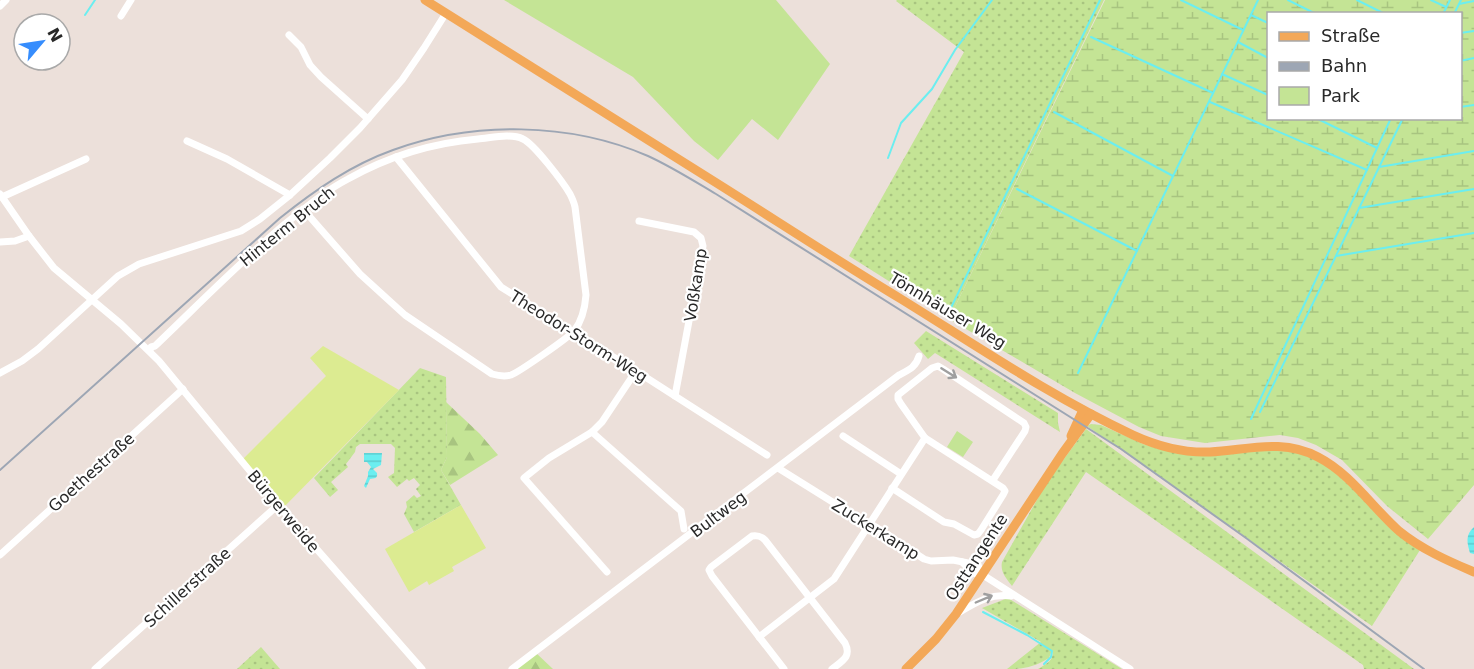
<svg xmlns="http://www.w3.org/2000/svg" width="1474" height="669" viewBox="0 0 1474 669" font-family="'DejaVu Sans',sans-serif">
	<style>
		.grass { fill: url(#grass-dots) }
		.forest { fill: url(#forest-firs) }
		.wetland { fill: url(#wetland-marsh); fill-rule: evenodd }
		.park { fill: #c4e495 }
		.pitch { fill: #dceb91 }
		.water { fill: url(#water-rules) }
		.lines { fill: none; stroke-linecap: round; stroke-linejoin: round }
		.stream { stroke: #6beef0; stroke-width: 2 }
		.minor { stroke: #fff; stroke-width: 7 }
		.major { stroke: #f3a858; stroke-width: 9 }
		.rail { stroke: #9da6b4; stroke-width: 2 }
		.oneway { stroke: #9f9f9f }
		.labels { text-anchor: middle; stroke-width: 4.5; stroke-linejoin: round; paint-order: stroke }
		.street-label { font-size: 16px; fill: #292929; stroke: #fff }
	</style>
	<defs>
		<pattern id="grass-dots" width="8" height="8" patternUnits="userSpaceOnUse" patternTransform="scale(1.5)"><rect width="8" height="8" fill="#c4e495"/><path d="M2 2h.1M6 6h.1" fill="none" stroke="#a8c480" stroke-width="1.8" stroke-linecap="round"/></pattern>
		<pattern id="forest-firs" width="22" height="20" patternUnits="userSpaceOnUse" patternTransform="scale(1.5)"><rect width="22" height="20" fill="#c4e495"/><path d="M5 1l3.5 6h-7zM16 11l3.5 6h-7z" fill="#a8c480"/></pattern>
		<pattern id="wetland-marsh" width="20" height="14" patternUnits="userSpaceOnUse" patternTransform="scale(1.5)"><rect width="20" height="14" fill="#c4e495"/><path d="M1 5h8M5 5V1M11 12h8M15 12V8" fill="none" stroke="#a8c480"/></pattern>
		<pattern id="water-rules" width="6" height="5" patternUnits="userSpaceOnUse" patternTransform="scale(1.5)"><rect width="6" height="5" fill="#6beef0"/><path d="M0 2.5h6" fill="none" stroke="#5dccce"/></pattern>
	</defs>
	<rect width="100%" height="100%" fill="#ece0da"/>
	<g class="grass">
		<path d="M897,0h207l-155,319 -100,-63 115,-204 -68,-51z"/>
		<path d="M926,331l132,82v10l2,9 -125,-79 -7,6 -14,-16z"/>
		<path d="M420,368l26,9 1,80 -6,13 20,35 -47,27 -10,-18 3,-7 -1,-5 8,-7 3,3 4,-2 -5,-7 4,-4 -6,-7 -5,3 -2,-2 -10,8 -9,-10 6,-4 1,-25 -4,-4h-31l-4,3 -1,5 -9,12 2,3 -17,15 7,8 -8,7 -16,-19z"/>
		<path d="M1091,424l10,1 42,19 19,6 105,-2 32,5 17,7 15,9 89,81 -48,76 -285,-200z"/>
		<path d="M1086,429l328,240h-50l-1,-4 -277,-193 -74,114c-6,-8 -12,-14 -10,-24l45,-80z"/>
		<path d="M1008,598l114,71h-84c8,-5 17,-9 14,-19l-3,8c-15,9 -24,11 -42,11l34,-27 -59,-34z"/>
		<path d="M261,647l19,22h-43z"/>
	</g>
	<g class="forest">
		<path d="M446,402l34,32 18,21 -48,30 -9,-15 6,-13z"/>
		<path d="M535,652l18,17h-41z"/>
	</g>
	<path class="wetland" d="M1105,0h369v485l-46,54 -41,-33 -45,-46 -26,-15 -18,-7 -18,-3 -75,8 -44,-7 -22,-9 -64,-34 -126,-74zM1268,14h192v104h-192z"/>
	<g class="park">
		<path d="M504,0h272l54,64 -52,76 -26,-21 -34,41 -24,-19 -61,-64z"/>
		<path d="M957,431l16,11 -10,15 -16,-10z"/>
	</g>
	<g class="pitch">
		<path d="M323,346l76,44 -117,119 -40,-49 84,-84 -16,-18z"/>
		<path d="M461,505l25,43 -34,19 2,4 -25,14 -2,-4 -18,11 -24,-43z"/>
	</g>
	<g class="water">
		<path d="M364,453h18l-1,12 -8,4 4,4c1,6 -3,5 -7,6l-4,9 -2,-2 4,-10v-4l3,-5 -4,-5h-3z"/>
		<path d="M1474,527v27l-4,-1c-3,-10 -5,-18 4,-26z"/>
	</g>
	<g class="lines">
		<g class="stream">
			<path d="M1181,0l62,30"/>
			<path d="M1288,0l28,14"/>
			<path d="M1357,0l28,14"/>
			<path d="M1431,0l15,7"/>
			<path d="M1459,4l15,-3"/>
			<path d="M1443,14l7,-14"/>
			<path d="M1454,14l7,-14"/>
			<path d="M85,15l10,-15"/>
			<path d="M1251,15l17,8"/>
			<path d="M1460,33l14,-2"/>
			<path d="M1091,37l122,56"/>
			<path d="M1238,42l30,16"/>
			<path d="M1460,61l14,-3"/>
			<path d="M1222,74l46,21"/>
			<path d="M1210,102l157,68"/>
			<path d="M1460,107l14,-2"/>
			<path d="M1054,112l119,64"/>
			<path d="M1316,118l61,30"/>
			<path d="M888,158l13,-35 31,-34 23,-39 37,-50"/>
			<path d="M1379,167l95,-16"/>
			<path d="M1017,189l120,62"/>
			<path d="M1359,208l115,-19"/>
			<path d="M1336,256l138,-23"/>
			<path d="M947,316l153,-316"/>
			<path d="M1078,373l180,-373"/>
			<path d="M1260,412l143,-294"/>
			<path d="M1251,419l140,-301"/>
			<path d="M983,612l44,23 25,16 -1,6 -7,7"/>
		</g>
		<g class="minor">
			<path d="M0,6l6,-6"/>
			<path d="M121,16l10,-16"/>
			<path d="M289,35l12,12 9,18 11,12 47,42"/>
			<path d="M187,141l40,18 63,36"/>
			<path d="M396,157l105,130 135,84 131,84"/>
			<path d="M0,194l29,42 25,32 67,56 38,37 119,144 144,164"/>
			<path d="M2,197l84,-38"/>
			<path d="M639,221l55,11 7,6 2,8 -28,150"/>
			<path d="M0,242l15,-1 14,-5"/>
			<path d="M150,351l1,-4 4,-1c43,-41 85,-84 130,-122 20,-16 40,-33 63,-45 41,-23 84,-36 130,-40 13,-1 33,-6 45,0 11,5 40,43 47,55 2,4 4,8 5,13l11,88c-1,13 -4,26 -12,36 -6,7 -55,41 -63,44 -7,2 -12,1 -19,-1l-87,-59 -45,-41 -57,-65"/>
			<path d="M0,373l22,-12 16,-12 80,-73 21,-12 102,-33 19,-12 30,-24 40,-37 30,-30 42,-48 22,-32 22,-35"/>
			<path d="M592,432l89,79 3,18"/>
			<path d="M843,436l58,38"/>
			<path d="M778,468l85,53 8,3 53,35 7,2 22,-1 25,5 5,10"/>
			<path d="M892,488l52,34 10,2 20,11 4,-1 3,-4 22,-35 2,-4 -2,-3 -78,-50"/>
			<path d="M0,555l183,-166"/>
			<path d="M962,562l11,11 10,2 147,94"/>
			<path d="M607,572l-83,-94 25,-20 43,-26 10,-10 34,-51"/>
			<path d="M958,613c17,-10 32,-20 53,-17"/>
			<path d="M759,637l75,-58 91,-141 -24,-34 -3,-5v-4l34,-27 6,-2 5,3 81,54 2,4 -1,4 -32,49"/>
			<path d="M95,669l183,-164"/>
			<path d="M512,669l387,-294c10,-5 17,-8 20,-19"/>
			<path d="M784,669l-72,-93 -3,-6 2,-3 41,-31c6,-1 9,0 13,4l80,103c7,14 -3,18 -13,26"/>
		</g>
		<g class="major">
			<path d="M425,0c96,61 193,121 290,182 62,39 123,79 186,117 76,47 151,98 232,136 24,11 51,18 77,17 38,-2 72,-14 108,5 33,17 54,50 81,74 22,18 49,30 75,41"/>
			<path d="M1071,436l12,-26"/>
			<path d="M906,669l30,-30 20,-25 106,-160 29,-40"/>
		</g>
		<path class="rail" d="M0,470l280,-252c35,-28 71,-53 113,-68 80,-29 177,-28 255,6 24,11 46,25 68,38l405,255 125,89 178,131"/>
	</g>
	<defs><path id="oneway-shaft" d="M-6 0H5M1.5-3L5.5 0L1.5 3" fill="none" stroke-width="1.6" stroke-linecap="round" stroke-linejoin="round" transform="scale(1.5)"/></defs>
	<g class="oneway">
		<use href="#oneway-shaft" transform="translate(949 373) rotate(32)"/>
		<use href="#oneway-shaft" transform="translate(984 599) rotate(-23)"/>
	</g>
	<g class="labels">
		<g class="street-label">
			<text transform="translate(287 226) rotate(-39)" y="6">Hinterm Bruch</text>
			<text transform="translate(695 285) rotate(-81)" y="6">Voßkamp</text>
			<text transform="translate(948 310) rotate(31)" y="6">Tönnhäuser Weg</text>
			<text transform="translate(579 336) rotate(32)" y="6">Theodor-Storm-Weg</text>
			<text transform="translate(91 472) rotate(-42)" y="6">Goethestraße</text>
			<text transform="translate(284 511) rotate(50)" y="6">Bürgerweide</text>
			<text transform="translate(718 514) rotate(-37)" y="6">Bultweg</text>
			<text transform="translate(876 529) rotate(32)" y="6">Zuckerkamp</text>
			<text transform="translate(976 557) rotate(-57)" y="6">Osttangente</text>
			<text transform="translate(187 587) rotate(-42)" y="6">Schillerstraße</text>
		</g>
	</g>
	<rect x="1267" y="12" width="195" height="108" fill="#ffffff" stroke="#a9a9a9" stroke-width="1.5"/>
	<rect x="1279" y="32" width="30" height="9" fill="#f3a858" stroke="#a9a9a9" stroke-width="1.5"/>
	<text x="1321" y="42" font-size="18" fill="#292929">Straße</text>
	<rect x="1279" y="62" width="30" height="9" fill="#9da6b4" stroke="#a9a9a9" stroke-width="1.5"/>
	<text x="1321" y="72" font-size="18" fill="#292929">Bahn</text>
	<rect x="1279" y="87" width="30" height="18" fill="#c4e495" stroke="#a9a9a9" stroke-width="1.5"/>
	<text x="1321" y="102" font-size="18" fill="#292929">Park</text>
	<g transform="translate(42 42) rotate(61)"><circle r="28" fill="#ffffff" stroke="#a9a9a9" stroke-width="1.5"/>
	<path d="M0-4.5L10 22L0 15L-10 22Z" fill="#368dfd"/>
	<text y="-9" font-size="16" font-weight="bold" text-anchor="middle" fill="#292929">N</text>
	</g>
</svg>
